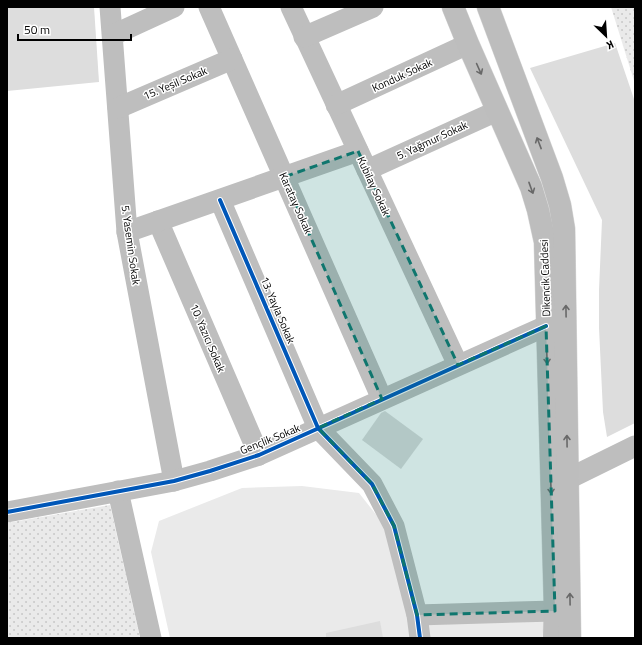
<svg xmlns="http://www.w3.org/2000/svg" width="642" height="645" viewBox="0 0 642 645" font-family="'Titillium Web',sans-serif">
	<style>
		.grass { fill: url(#grass-dots) }
		.pitch { fill: #eaeaea }
		.building { fill: #ddd }
		.lines { fill: none; stroke-linecap: round; stroke-linejoin: round }
		.major-casing { stroke: #dbdbdb; stroke-width: 23 }
		.minor { stroke: #bebebe; stroke-width: 21 }
		.major { stroke: #bdbdbd; stroke-width: 22 }
		.cycleway-casing { stroke: #fff; stroke-width: 6 }
		.cycleway { stroke: #0057b8; stroke-width: 4 }
		.oneway { stroke: #686868 }
		.marked { fill: #0f766e; fill-opacity: 0.2; stroke: #0f766e; stroke-width: 3; stroke-dasharray: 8 5; stroke-linejoin: round }
		.labels { text-anchor: middle; stroke-width: 3; stroke-linejoin: round; paint-order: stroke }
		.street-label { font-size: 11px; fill: #000; stroke: #fff }
	</style>
	<defs>
		<pattern id="grass-dots" width="8" height="8" patternUnits="userSpaceOnUse"><rect width="8" height="8" fill="#eaeaea"/><path d="M2 2h.1M6 6h.1" fill="none" stroke="#c7c7c7" stroke-width="1.8" stroke-linecap="round"/></pattern>
	</defs>
	<rect width="100%" height="100%" fill="#fff"/>
	<g class="grass">
		<path d="M611,7h24v77z"/>
		<path d="M110,505l30,133h-133v-115z"/>
	</g>
	<path class="pitch" d="M302,486l57,7 30,38 35,86 121,-2 -3,23h-372l-19,-86 8,-31 83,-33z"/>
	<g class="building">
		<path d="M7,7h87l5,75 -92,9z"/>
		<path d="M615,43l20,59v321l-28,14 -4,-25 -4,-84v-38l3,-70 -72,-152z"/>
		<path d="M385,411l38,28 -22,30 -39,-29 19,-27z"/>
		<path d="M380,621l3,17h-57v-5z"/>
	</g>
	<g class="lines">
		<defs>
			<g id="major">
				<path d="M453,7l15,37 63,143 7,23 7,32 10,369 -1,27"/>
				<path d="M488,7l64,171 8,27 4,24 6,409"/>
			</g>
		</defs>
		<use href="#major" class="major-casing"/>
		<g class="minor">
			<path d="M110,7l17,225 47,249"/>
			<path d="M209,7l173,392"/>
			<path d="M291,7l167,358"/>
			<path d="M113,35l61,-28"/>
			<path d="M304,37l69,-30"/>
			<path d="M336,105l132,-61"/>
			<path d="M118,108l114,-49"/>
			<path d="M367,170l130,-59"/>
			<path d="M220,200l98,228 54,56 22,42 23,89 3,23"/>
			<path d="M158,221l101,234"/>
			<path d="M127,232l231,-81"/>
			<path d="M568,479l67,-33"/>
			<path d="M118,491l33,147"/>
			<path d="M7,512l167,-31 36,-10 49,-16 287,-129"/>
			<path d="M417,615l138,-4"/>
		</g>
		<use href="#major" class="major"/>
		<defs>
			<g id="cycleway">
				<path d="M220,200l98,228 54,56 22,42 23,89 3,23"/>
				<path d="M7,512l167,-31 36,-10 49,-16 287,-129"/>
			</g>
		</defs>
		<use href="#cycleway" class="cycleway-casing"/>
		<use href="#cycleway" class="cycleway"/>
	</g>
	<defs><path id="oneway-shaft" d="M-6 0H5M1.5-3L5.5 0L1.5 3" fill="none" stroke-width="1.6" stroke-linecap="round" stroke-linejoin="round"/></defs>
	<g class="oneway">
		<use href="#oneway-shaft" transform="translate(479 69) rotate(66)"/>
		<use href="#oneway-shaft" transform="translate(539 143) rotate(-111)"/>
		<use href="#oneway-shaft" transform="translate(531 188) rotate(70)"/>
		<use href="#oneway-shaft" transform="translate(566 311) rotate(-91)"/>
		<use href="#oneway-shaft" transform="translate(547 358) rotate(88)"/>
		<use href="#oneway-shaft" transform="translate(567 441) rotate(-91)"/>
		<use href="#oneway-shaft" transform="translate(551 488) rotate(88)"/>
		<use href="#oneway-shaft" transform="translate(570 599) rotate(-91)"/>
	</g>
	<path class="marked" d="M358,151l100,214 88,-39 9,285 -138,4 -23,-89 -22,-42 -54,-56 64,-29 -98,-222z"/>
	<g class="labels">
		<g class="street-label">
			<text transform="translate(402 75) rotate(-25)" y="4">Konduk Sokak</text>
			<text transform="translate(175 83) rotate(-23)" y="4">15. Yeşil Sokak</text>
			<text transform="translate(432 140) rotate(-25)" y="4">5. Yağmur Sokak</text>
			<text transform="translate(374 186) rotate(65)" y="4">Kubilay Sokak</text>
			<text transform="translate(296 203) rotate(66)" y="4">Karatay Sokak</text>
			<text transform="translate(131 245) rotate(82)" y="4">5. Yasemin Sokak</text>
			<text transform="translate(545 278) rotate(-92)" y="4">Dikencik Caddesi</text>
			<text transform="translate(278 310) rotate(67)" y="4">13. Yayla Sokak</text>
			<text transform="translate(208 338) rotate(67)" y="4">10. Yazıcı Sokak</text>
			<text transform="translate(270 439) rotate(-22)" y="4">Gençlik Sokak</text>
		</g>
	</g>
	<rect width="642" height="645" fill="none" stroke="#000000" stroke-width="16"/>
	<g transform="translate(606 36) rotate(155)" stroke="#ffffff" stroke-width="3" paint-order="stroke">
	<path d="M0-3L7 15L0 10L-7 15Z" fill="#000000"/>
	<text y="-6" font-size="11" font-weight="bold" text-anchor="middle" fill="#000000">K</text>
	</g>
	<path d="M18 34v6h113v-6" fill="none" stroke="#000000" stroke-width="2"/>
	<text x="24" y="34" font-size="12" fill="#000000" stroke="#ffffff" stroke-width="3" paint-order="stroke">50 m</text>
</svg>
